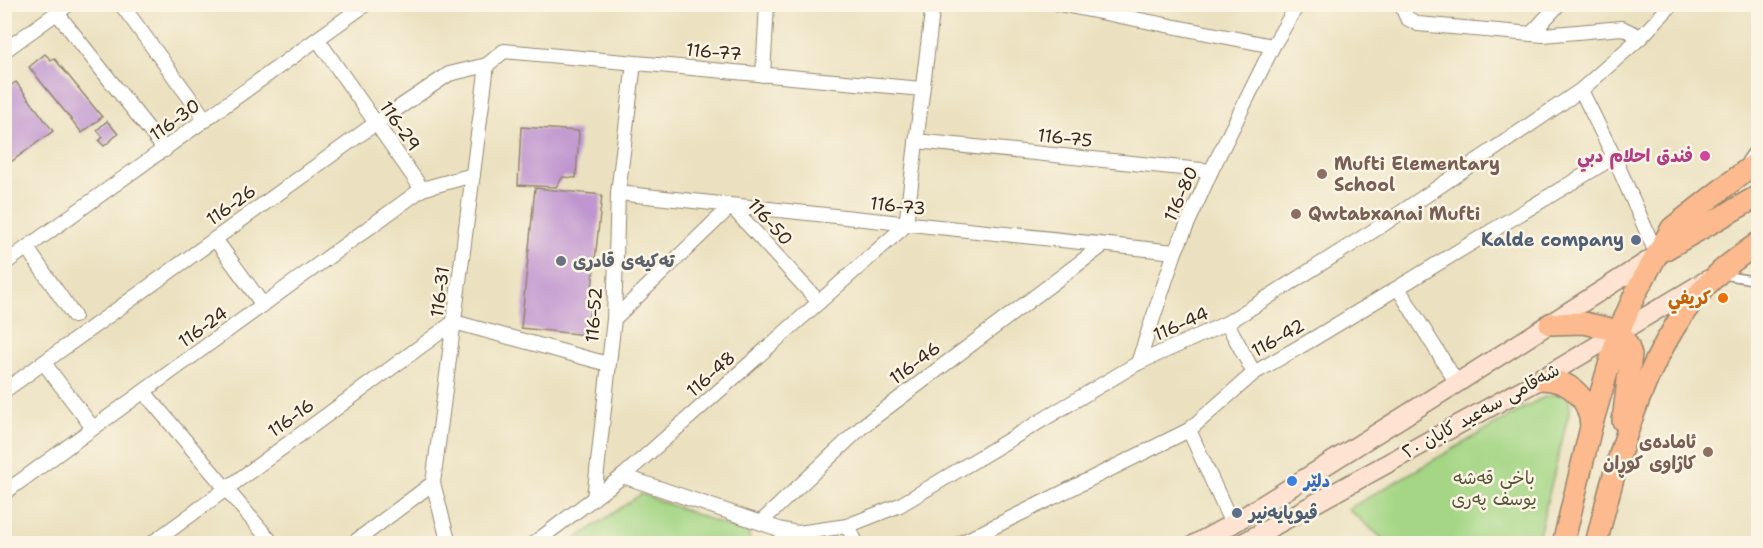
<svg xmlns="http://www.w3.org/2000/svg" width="1763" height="548" viewBox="0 0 1763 548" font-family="'Shantell Sans','Playpen Sans Arabic',sans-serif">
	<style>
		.green { fill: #a4d685; stroke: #708052; stroke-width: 1.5 }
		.building { fill: #c096d0 }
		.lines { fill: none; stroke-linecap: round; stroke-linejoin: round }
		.lane-casing { stroke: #93866f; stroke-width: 10 }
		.street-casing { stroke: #93866f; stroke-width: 16 }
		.secondary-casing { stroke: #93866f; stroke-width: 21 }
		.primary-casing { stroke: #93866f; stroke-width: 24 }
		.lane { stroke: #fff; stroke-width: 7 }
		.street { stroke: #fff; stroke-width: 14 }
		.secondary { stroke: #fee3d2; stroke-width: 18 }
		.primary { stroke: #fcba8e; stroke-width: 21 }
		.hotel-dot { fill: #d1479c; stroke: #fcf5e5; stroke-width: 2 }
		.education-dot { fill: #8d6e63; stroke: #fcf5e5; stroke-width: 2 }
		.service-dot { fill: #5c6f8a; stroke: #fcf5e5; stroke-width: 2 }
		.worship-dot { fill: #6b7280; stroke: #fcf5e5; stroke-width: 2 }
		.food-dot { fill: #e8710a; stroke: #fcf5e5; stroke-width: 2 }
		.shop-dot { fill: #3f7fe0; stroke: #fcf5e5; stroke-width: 2 }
		.labels { text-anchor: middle; stroke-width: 5; stroke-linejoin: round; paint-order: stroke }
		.street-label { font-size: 18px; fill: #3b2a1e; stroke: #fcf5e5 }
		.hotel-label { font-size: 18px; font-weight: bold; fill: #b23c85; stroke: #fcf5e5; text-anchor: end }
		.education-label { font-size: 18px; font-weight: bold; fill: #785e54; stroke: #fcf5e5; text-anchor: start }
		.service-label { font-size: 18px; font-weight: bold; fill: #4e5e75; stroke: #fcf5e5; text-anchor: end }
		.worship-label { font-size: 18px; font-weight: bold; fill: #5b616d; stroke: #fcf5e5; text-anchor: start }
		.food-label { font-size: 18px; font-weight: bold; fill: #c56008; stroke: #fcf5e5; text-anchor: end }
		.park-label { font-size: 18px; fill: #555538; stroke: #fcf5e5 }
		.shop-label { font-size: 18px; font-weight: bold; fill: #366cbe; stroke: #fcf5e5; text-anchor: start }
	</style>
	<rect width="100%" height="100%" fill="#fcf5e5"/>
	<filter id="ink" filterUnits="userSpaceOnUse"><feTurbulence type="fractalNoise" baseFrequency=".0167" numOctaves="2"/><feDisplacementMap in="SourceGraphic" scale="12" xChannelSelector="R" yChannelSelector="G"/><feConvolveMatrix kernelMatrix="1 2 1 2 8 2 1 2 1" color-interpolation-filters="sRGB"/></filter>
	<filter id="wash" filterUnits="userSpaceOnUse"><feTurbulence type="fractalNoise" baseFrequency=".008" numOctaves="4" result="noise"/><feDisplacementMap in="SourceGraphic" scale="24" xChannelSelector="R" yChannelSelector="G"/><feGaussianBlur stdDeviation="1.35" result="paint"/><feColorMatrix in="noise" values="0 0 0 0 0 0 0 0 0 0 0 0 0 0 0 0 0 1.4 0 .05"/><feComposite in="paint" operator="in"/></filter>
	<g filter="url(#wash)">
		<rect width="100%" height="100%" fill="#ebe1c0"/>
		<g class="green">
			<path d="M1556,394l12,3 2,11 -33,135h-149l-40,-34 192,-110z"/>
			<path d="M641,494l108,40 1,9h-180z"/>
		</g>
		<g id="blocks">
			<g class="building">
				<path d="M45,54l6,6 3,-2 48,59 -20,16 -53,-66z"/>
				<path d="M16,82l37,49 -49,36v-77z"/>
				<path d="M107,121l11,13 -14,12 -5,-5 4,-4 -6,-7z"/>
				<path d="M521,127l58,4 -3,47 -13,-1 -7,10 -38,-2z"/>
				<path d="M535,188l67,7 -15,140 -66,-7z"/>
			</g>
		</g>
	</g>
	<g filter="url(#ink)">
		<use href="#blocks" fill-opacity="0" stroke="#93866f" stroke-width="1.5"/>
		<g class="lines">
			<defs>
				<g id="lane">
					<path d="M1746,160l12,-17"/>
					<path d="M1723,275l35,6"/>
				</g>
				<g id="street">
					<path d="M121,4l85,116"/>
					<path d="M1059,4l214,42"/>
					<path d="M1401,4l6,14 11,6 125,11 79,-7 19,9"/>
					<path d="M57,13l108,137"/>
					<path d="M1531,34l28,-30"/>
					<path d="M318,40l104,149 51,-14"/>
					<path d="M4,51l65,-47"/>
					<path d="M763,75l4,-71"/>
					<path d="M1581,90l33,67 43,98"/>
					<path d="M916,141l295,30"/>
					<path d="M618,193l557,59"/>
					<path d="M215,239l48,66"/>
					<path d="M27,248l47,68"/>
					<path d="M4,264l362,-260"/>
					<path d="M1398,288l59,95"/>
					<path d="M614,319l117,-113 88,96"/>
					<path d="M1227,323l27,50"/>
					<path d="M44,363l49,65"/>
					<path d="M1138,363l37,-111 36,-81 62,-125 25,-42"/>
					<path d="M4,391l372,-268 73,-49 38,-9"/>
					<path d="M144,392l129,152"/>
					<path d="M1189,430l43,94"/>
					<path d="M623,476l156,53 19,4"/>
					<path d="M4,493l418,-304"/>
					<path d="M594,498l20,-179 4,-126 16,-130"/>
					<path d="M761,522l103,-97 238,-179"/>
					<path d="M847,526l10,18"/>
					<path d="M151,544l303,-222 154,42"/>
					<path d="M352,544l81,-61"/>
					<path d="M449,544l-16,-61 54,-418 17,-14 418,38"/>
					<path d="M533,544l90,-68 283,-251 27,-221"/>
					<path d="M774,544l24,-11 49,-7 53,-21 238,-142 89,-40 157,-99 197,-134 60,-53 31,-33"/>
					<path d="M959,544l230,-114 65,-57 59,-34 301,-182"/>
				</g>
				<g id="secondary">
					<path d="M1195,544l37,-20 225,-141 200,-128"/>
					<path d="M1241,544l300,-165 166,-99"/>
				</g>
				<g id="primary">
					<path d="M1657,254l101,-58"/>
					<path d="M1550,324l34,-1 35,8 9,15 3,9 -8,66"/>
					<path d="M1541,379c29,1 48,18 50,47"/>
					<path d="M1563,544l28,-117 28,-96 17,-39 36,-64 86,-67"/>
					<path d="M1596,544c22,-89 52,-207 122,-270 12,-12 27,-21 40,-31"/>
				</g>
			</defs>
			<use href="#lane" class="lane-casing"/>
			<use href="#street" class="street-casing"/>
			<use href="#secondary" class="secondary-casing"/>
			<use href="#primary" class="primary-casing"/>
			<use href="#lane" class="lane"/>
			<use href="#street" class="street"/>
			<use href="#secondary" class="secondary"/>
			<use href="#primary" class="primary"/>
		</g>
	</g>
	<circle class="hotel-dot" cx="1705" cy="156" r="6"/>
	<g class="education-dot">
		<circle cx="1322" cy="174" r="6"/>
		<circle cx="1296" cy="214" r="6"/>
		<circle cx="1708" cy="452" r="6"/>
	</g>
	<g class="service-dot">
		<circle cx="1636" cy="240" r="6"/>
		<circle cx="1237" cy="513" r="6"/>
	</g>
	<circle class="worship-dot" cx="561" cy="261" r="6"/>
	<circle class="food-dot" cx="1723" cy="298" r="6"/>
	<circle class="shop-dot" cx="1292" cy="481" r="6"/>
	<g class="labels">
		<g class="street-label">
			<text transform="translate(714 52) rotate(5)" y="6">116-77</text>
			<text transform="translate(175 120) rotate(-36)" y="6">116-30</text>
			<text transform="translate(400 126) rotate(55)" y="6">116-29</text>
			<text transform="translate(1065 138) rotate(6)" y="6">116-75</text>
			<text transform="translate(1181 194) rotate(-66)" y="6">116-80</text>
			<text transform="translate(231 205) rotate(-36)" y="6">116-26</text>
			<text transform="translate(898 206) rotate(6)" y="6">116-73</text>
			<text transform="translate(770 222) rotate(48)" y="6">116-50</text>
			<text transform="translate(440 292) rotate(-83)" y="6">116-31</text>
			<text transform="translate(594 315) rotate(-86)" y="6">116-52</text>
			<text transform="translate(1181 324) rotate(-24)" y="6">116-44</text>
			<text transform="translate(203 327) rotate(-36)" y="6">116-24</text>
			<text transform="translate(1278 338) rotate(-30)" y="6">116-42</text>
			<text transform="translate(915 363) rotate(-37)" y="6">116-46</text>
			<text transform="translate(711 374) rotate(-42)" y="6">116-48</text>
			<text transform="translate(1481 411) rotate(-29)" y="6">شەقامی سەعید کابان ٢٠</text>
			<text transform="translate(291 418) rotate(-36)" y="6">116-16</text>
		</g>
		<g class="hotel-label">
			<text x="1693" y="162">فندق احلام دبي</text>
		</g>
		<g class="education-label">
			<text x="1334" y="170">Mufti Elementary<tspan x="1334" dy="21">School</tspan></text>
			<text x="1308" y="220">Qwtabxanai Mufti</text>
			<text x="1696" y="448" text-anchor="end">ئامادەی<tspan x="1696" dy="21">کاژاوی کوڕان</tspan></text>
		</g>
		<g class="service-label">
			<text x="1624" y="246">Kalde company</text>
			<text x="1249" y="519" text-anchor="start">ڤیوپایەنیر</text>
		</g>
		<g class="worship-label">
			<text x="573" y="267">تەکیەی قادری</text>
		</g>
		<g class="food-label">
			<text x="1711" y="304">كريفي</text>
		</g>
		<g class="park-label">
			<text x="1494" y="484">باخی قەشە<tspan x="1494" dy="21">یوسف پەری</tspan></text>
		</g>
		<g class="shop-label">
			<text x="1304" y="487">دلێر</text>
		</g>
	</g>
	<rect width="1763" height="548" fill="none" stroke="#fcf5e5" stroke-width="24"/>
</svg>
